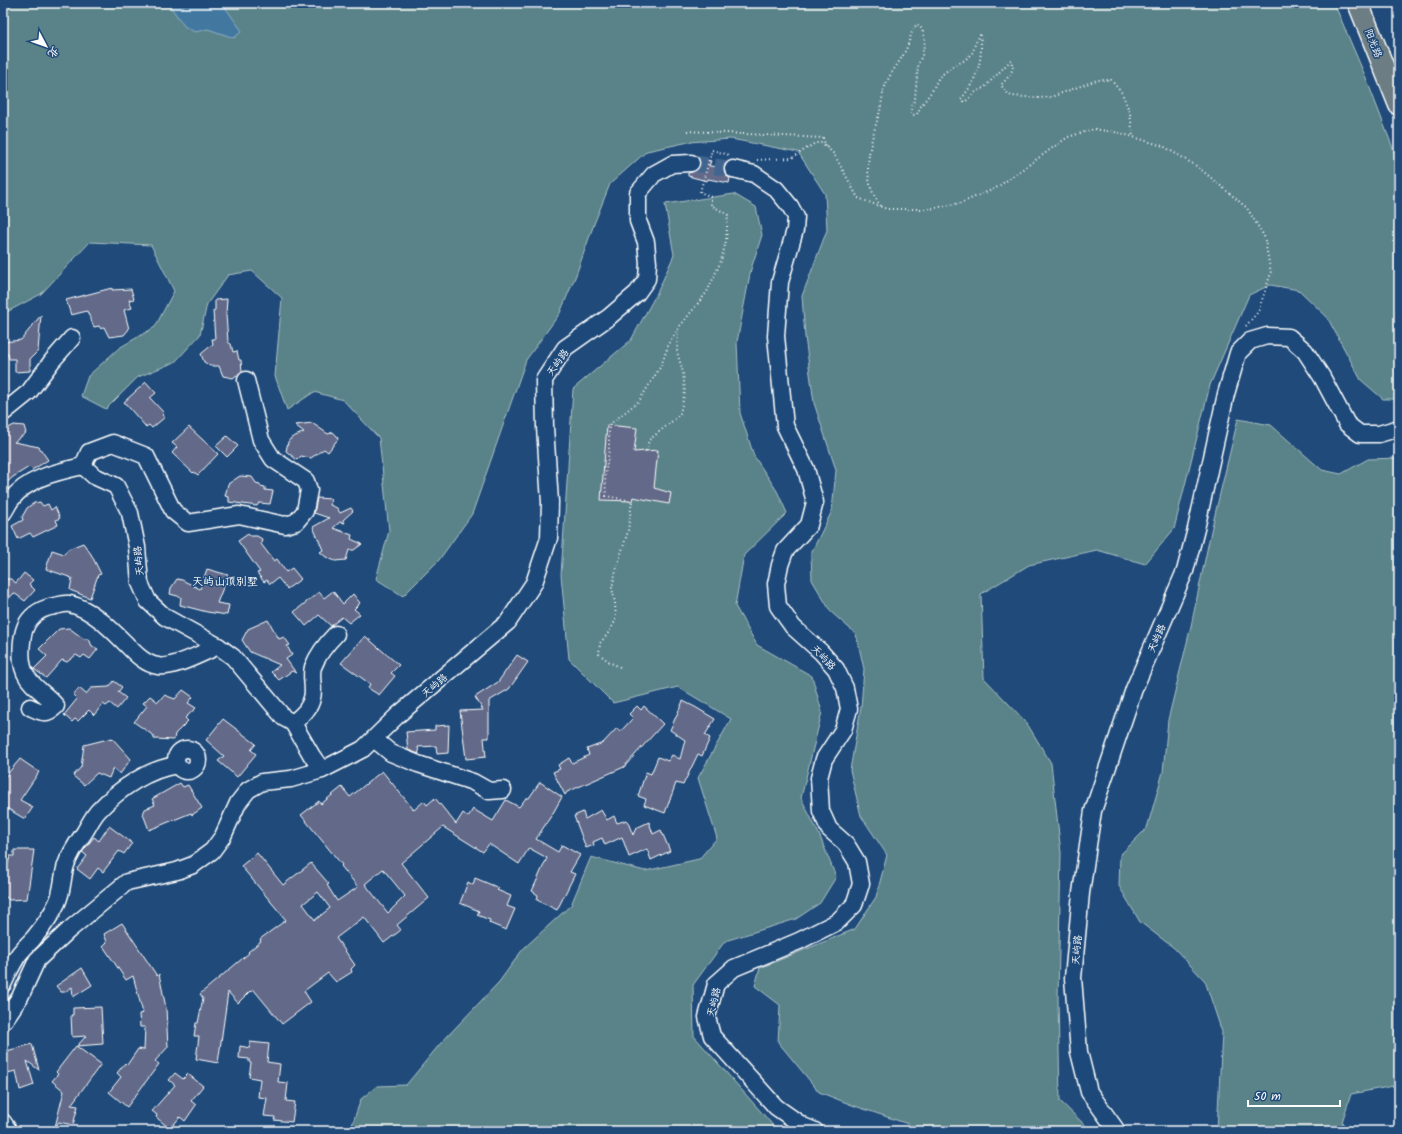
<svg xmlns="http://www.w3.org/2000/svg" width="1402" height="1134" viewBox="0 0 1402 1134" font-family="Kalam,'LXGW WenKai TC',sans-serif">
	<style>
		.green { fill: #5a8389; stroke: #acc1c4 }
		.water { fill: #4378a0; stroke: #8eaec6 }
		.building { fill: #646b89; stroke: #fff; fill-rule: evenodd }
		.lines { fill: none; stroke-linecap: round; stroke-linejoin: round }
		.minor-tunnel { stroke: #41658e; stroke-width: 16; stroke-dasharray: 16 8; stroke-linecap: butt }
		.minor-casing { stroke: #fff; stroke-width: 19 }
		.major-casing { stroke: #fff; stroke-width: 23 }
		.path { stroke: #fff; stroke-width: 2; stroke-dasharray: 1 3; stroke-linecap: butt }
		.minor { stroke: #1f4a7a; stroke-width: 16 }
		.major { stroke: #6d7d84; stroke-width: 20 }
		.path-bridge { stroke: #fff; stroke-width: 2; stroke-dasharray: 1 3; stroke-linecap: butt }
		.labels { text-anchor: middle; stroke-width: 3; stroke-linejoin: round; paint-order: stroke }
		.street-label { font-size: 10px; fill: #fff; stroke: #1f4a7a }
		.neighbourhood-label { font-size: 11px; fill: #fff; stroke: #1f4a7a }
	</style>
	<rect width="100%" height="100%" fill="#1f4a7a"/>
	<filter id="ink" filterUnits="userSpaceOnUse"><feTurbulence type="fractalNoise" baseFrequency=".025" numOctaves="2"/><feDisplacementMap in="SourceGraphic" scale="8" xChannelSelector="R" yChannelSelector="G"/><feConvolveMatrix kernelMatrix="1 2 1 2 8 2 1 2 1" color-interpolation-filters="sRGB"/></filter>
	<g filter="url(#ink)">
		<g class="green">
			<path d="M3,3h1331l32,75 33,86v235h-16l-22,-19 -34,-63 -28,-27 -29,-5 -21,10 -39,90 -36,144 -29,35 -48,-14 -68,15 -48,29 3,84 42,44 25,41 10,90 -3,145 2,103 31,30h-177l-6,-7 -56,-19 -33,-13 -41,-50 2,-37 -25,-19 5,-18 95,-39 21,-32 11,-42 -26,-39 -11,-46 11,-63 3,-38 -8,-35 -25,-22 -19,-32 -1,-27 21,-42 4,-41 -22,-67 -9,-66 -3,-41 25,-66 -2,-36 -27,-42 -67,-13 -42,3 -42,9 -37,33 -16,40 -18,51 -16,38 -34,47 -54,154 -33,46 -36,36 -27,-17 13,-48 -10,-93 -36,-38 -29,-8 -27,18 -12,-34 7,-78 -30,-27 -24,4 -21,29 -7,31 -25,27 -37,15 -32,32 -25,-13 7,-20 31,-28 36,-21 19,-36 -23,-46 -61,-3 -49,52 -38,20z"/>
			<path d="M734,194l22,13 6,28 -11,34 -14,73 3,71 14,43 23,35 10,22 -43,42 -9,51 22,39 55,31 10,36 -21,86 18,36 17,43 -16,26 -24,16 -71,22 -32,44 1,51 84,95h-428l11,-32 16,-13 29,-1 34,-41 59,-62 24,-33 48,-44 20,-48 54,14 54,-12 18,-21 -19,-60 33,-59 -53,-32 -65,16 -44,-44 -8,-84 12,-186 58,-49 27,-49 16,-36 -9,-51z"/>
			<path d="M1238,419l33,6 51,45 19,4 27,-15 31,-1v627l-48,9 -9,28 6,9h-131l5,-99 -17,-51 -31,-33 -34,-26 -21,-36 1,-31 27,-27 16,-56 5,-52 23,-94 20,-95z"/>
		</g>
		<path class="water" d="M168,3h54l20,28 -8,7 -26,-9 -13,3 -11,-6z"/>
		<g class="building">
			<path d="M699,158l12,3 -2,5 15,1v5l2,4 4,2 -1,5 -21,-4 -1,2 -19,-5v-3l8,-2 3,-3 1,-5z"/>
			<path d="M112,288v2l19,-1 3,10 -5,1 3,8 -8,2 5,19 -5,6 -15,2 -5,-10 -3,2 -2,-3 -5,1 -7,-16 -16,4 -5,-15z"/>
			<path d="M227,299l-1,15 2,28 3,2 2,8 4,-1 2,9h2l1,11 -9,7 -10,-2 -4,-10h-9l-6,-4 -3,-8 12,-10 -1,-5h3l-2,-28 2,-1v-10z"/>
			<path d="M41,315l-3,36 -8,8v12l-15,1v-13h-6l-1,-5 -5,1v-13l18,-2z"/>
			<path d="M146,382l10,11 -6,5 14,15 -2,2 3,2 -13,11 -3,-3 -3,2 -22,-25z"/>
			<path d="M312,423l16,11 5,-2 4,4 1,3 -10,13 -4,-3 -13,9 -10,-2 -4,4 -11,-9 2,-9 3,-4 13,-6 -9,-7z"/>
			<path d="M14,425l10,1 2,7 -12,9 25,5 9,13 -16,10 -3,-3 -16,10 -10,9v-55z"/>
			<path d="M607,425l30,3 -3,24 24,-2 -4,38 17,5 -2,11 -36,-7 -1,4 -31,-1z"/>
			<path d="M189,427l29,27 -20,21 -4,-3 -1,1 -21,-20 5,-6 -5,-4z"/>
			<path d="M227,436l11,10 -11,11 -11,-11z"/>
			<path d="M240,476l12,1 4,6 4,1v2l5,1v3l8,1 -3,13 -11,-1 -2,3 -28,-4v-5l-4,-1 3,-12z"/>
			<path d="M317,498l14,1 -1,6 7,3 3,5 11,-5 2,3 -10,9 2,3 -5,-1 -7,6 19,7 -1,4 11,5 -8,6h-5l-3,10 -11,1 -9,-4 -6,-5 3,-2 -10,-23 16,-9 -15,-5z"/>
			<path d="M40,502l3,4 5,-2 3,6 4,-3 5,11 -4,2 2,5 -25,12 -3,-4 -12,6 -6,-13 11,-6 -1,-3 5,-9 7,-5z"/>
			<path d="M248,534l2,2h7l5,3 -1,5 13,17 3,-2 9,13 6,-4 9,11 -14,10 -9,-11 -8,6 -3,-4 -3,2 -7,-9 3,-1 -22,-31z"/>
			<path d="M83,543l8,11 10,20 -3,1 -8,23 -20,-8 2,-12 -26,-9 6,-19 12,4 4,-5z"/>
			<path d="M207,569l21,6 -11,28 12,2 -2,10 -20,-3 -27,-7 1,-8 -11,-3 1,-6 6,-9 5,1 18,9z"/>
			<path d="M24,573l9,7 -4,4 6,6 -10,11 -11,-8 -11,12v-26h8l5,4z"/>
			<path d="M333,591l10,13 10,-10 7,9 -6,6 6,5 -11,9 -7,-6 -11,9 -12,-11 -13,11 -12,-14 25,-20 5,6z"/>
			<path d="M268,620l11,19 5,-2 6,8 -3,1 5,9 -6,4 10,14 -4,-2 -13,9 -8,-8 9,-7 -30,-13 -8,-12 6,-11z"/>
			<path d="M69,628l15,11h5l3,7 6,3 -8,10 -6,-4 -3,3 -5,-3 -9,7 -5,-2 -16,18 -12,-9 13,-13 -8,-7 20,-20z"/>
			<path d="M365,636l34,29 -8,8 4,3 -16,19 -11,-7 2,-4 -29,-21z"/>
			<path d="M517,655l11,7 -19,27 -20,12v37h-5l2,19 -20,2 -6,-48 23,-1 -8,-13 23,-15z"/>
			<path d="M114,681l8,6 -4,5 8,6 -9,11 -7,-6 -4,3 -3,-2 -9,11 -5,-5 -11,11 -3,-2 -3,3 -8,-7 13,-16 -4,-4 6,-7 7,6 5,-6 18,-1z"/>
			<path d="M183,690l10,7 -5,6 8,5 -11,10 3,3 -13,13 -1,6 -20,-1v-3l-20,-14 13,-16 -4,-3 7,-7 8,6 6,-7 11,4z"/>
			<path d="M683,701l12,6 20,12 -10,16 5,3 -8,18 -4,-2 -15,31 -7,-2 -11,30 -21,-8 2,-6 -8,-3 8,-24 5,2 7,-17 10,4 4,-6 8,4 5,-19 -15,-10z"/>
			<path d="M637,706l4,4 3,-4 19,18 -39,43 -57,25 -2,3 -12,-23 7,-3 -2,-4 11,-7 3,5 17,-8 -2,-6 16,-6 14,-15 3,4 13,-14 -4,-4z"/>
			<path d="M223,719l33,25 -5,6 5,4 -19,23 -19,-16 6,-5 -18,-16z"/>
			<path d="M449,725l-1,28 -11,1 -1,-8 -18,1 1,7 -11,-4 -2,-18 29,-2v-4z"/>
			<path d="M112,738l19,21 -11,15 -7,-6 -4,10 -12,-5 -13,12 -11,-9 8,-9 3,-22z"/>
			<path d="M20,759l19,13 -19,28 13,7 -8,12 -22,-13v-27z"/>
			<path d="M382,771l32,39 10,-9 3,4 8,-7 21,26 7,-11 5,4 5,-8 20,12 13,-21 13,7 7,-9h3l11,-16 22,15 -9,16 -17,26 22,13 4,-7 18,10 -10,17 5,2 -18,36 -20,-10 1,-5 -6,-4 15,-33 -18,-10 -10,16 -30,-20 -6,8 -40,-25 -42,36 28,35 -32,27 4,5 -17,13 -20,-26 -28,21 19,27 -4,4 1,3 -16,10 -8,-9 -24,18 7,11 -29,22 -28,-34 -3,2 -1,-1 -12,12 -10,-11 -10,71 -22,-4 3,-23h-5l2,-13h2l5,-25 -3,-4 49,-41 -1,-1 13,-11 -1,-2 26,-19 -45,-54 16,-13 26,32 28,-22 18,21 -2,1 10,16 21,-14 -17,-21 1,-1 -41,-50 18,-14 2,3 21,-17 8,10zM383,869l22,27 -17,17 -23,-29zM318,892l12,16 -15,12 -12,-16z"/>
			<path d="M180,783l3,4 5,-2 14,23 -10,7 -1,-2 -42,17 -6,-16 2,-5 10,-4 -3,-6z"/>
			<path d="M601,810l6,10 7,-4 3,7 10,-3 6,15 3,-7 13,-6 4,12 8,-4 9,21 -19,9 -4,-11 -18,8 -7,-20 -17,8 -3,-7 -9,4 1,3 -8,3 -12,-32 9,-4 2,7z"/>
			<path d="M109,826l23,17 -8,11 -5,-3 -16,21 -5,-4 -8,11 -13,-10 10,-13 -5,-4 12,-15 5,4z"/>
			<path d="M14,850h20l-7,49 -18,1 -6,-6v-23l4,-4 3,-11h4z"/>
			<path d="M475,878l24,10 -2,2 14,6 -4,10 8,3 -9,21 -17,-7 1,-3 -13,-5 2,-4 -19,-8 8,-21 5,3z"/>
			<path d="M122,923l35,53 2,-2 7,34 2,39 -13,14 4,3 -32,43 -18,-15 12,-15 -4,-4 8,-10 2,2 11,-16 6,1 1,-23h-5l-1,-13 4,-1 -10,-37 -7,4 -23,-34 4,-4 -3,-8z"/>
			<path d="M82,968l10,17 -19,12 -1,-10 -7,5h-4l-5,-6z"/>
			<path d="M101,1007l2,37 -26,2 9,-10 -14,1 -1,-22h2v-7z"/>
			<path d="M250,1042l19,2 -2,18 13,2 -2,18 10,1 -2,18 9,1 -3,20 -18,-2 1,-3 -11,-1 3,-18 -9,-1 2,-18 -11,-2 2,-14 -2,-1v-3l-10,-1 1,-12 10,2z"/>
			<path d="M32,1044l7,26 -12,-9 7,24 -14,5 -4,-19 -9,2 -4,-21z"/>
			<path d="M76,1046l25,18 -30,41 7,1 -5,19 -14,-3 -4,5 9,-36 -12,-10 6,-7 -2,-2z"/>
			<path d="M175,1073l8,6 5,-5 15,12 -12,15 5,4 -11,16 -5,-4 -10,12 -14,-12 1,-2 -5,-4 23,-26 -6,-5z"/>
		</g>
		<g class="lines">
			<path class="minor-tunnel" d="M691,163l42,6"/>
			<defs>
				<g id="minor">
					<path d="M733,169l21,5 22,15 14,17 6,11 -1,13 -15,52 -4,54 9,90 21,43 9,33 -6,23 -24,26 -5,14 -4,19 2,22 15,21 28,25 15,17 9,19 4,21 -6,21 -19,29 -5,19 2,33 8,18 17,15 11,18 4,22 -7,21 -17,17 -38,19 -65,27 -18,16 -9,33 5,19 64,71 27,19 12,5"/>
					<path d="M3,413l26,-21 23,-31 20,-23"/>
					<path d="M83,466l6,-14 24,-9 33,13 27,55 15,12 51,-8 46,10 11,-3 9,-11 4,-21 -3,-9 -33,-22 -12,-19 -15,-60"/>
					<path d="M3,513c3,-4 5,-9 8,-13 16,-22 46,-28 72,-34l11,10 22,10 14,27 7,34 3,36 8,18 17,16 53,29 15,11 51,61 9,5 19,33 10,14 41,-21 35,-34 110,-93 26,-39 15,-45 1,-36 -5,-75 -1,-47 21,-32 44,-31 28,-24 10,-14 1,-16 -2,-21 -8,-21v-28l16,-19 18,-10 19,-1"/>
					<path d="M30,707c11,5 16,9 26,-1 -9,-12 -25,-19 -31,-33 -6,-13 -5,-44 6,-55 6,-7 16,-11 24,-12 5,-1 10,-3 15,-2 21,5 39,23 54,38 10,10 20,22 34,24 14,3 47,-14 60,-20"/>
					<path d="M293,723c8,-7 17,-14 19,-25 3,-9 -2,-20 1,-31 5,-13 13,-23 23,-33"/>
					<path d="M374,739l17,14 27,11 55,18 16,9 14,-1"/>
					<circle cx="187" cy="760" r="11"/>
					<path d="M3,984c5,-10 9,-20 16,-30 4,-5 9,-10 14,-15 9,-11 18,-23 24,-36 6,-12 5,-26 9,-38 4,-12 11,-22 18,-32 5,-8 9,-17 15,-23 20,-21 49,-41 78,-45"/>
					<path d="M3,1022l17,-25 17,-37 32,-30 58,-48 50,-11 16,-6 19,-14 11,-15 15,-33 10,-13 14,-8 29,-3 31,-9"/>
					<path d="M3,1122l6,9"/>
					<path d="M1117,1131l-28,-39 -10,-40 -6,-74 8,-85 12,-82 41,-122 51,-118 11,-42 30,-135 12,-41 12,-12 17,-5 22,1 16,14 17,26 25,47 13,10h19l20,-6"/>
				</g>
				<path id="major" d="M1358,3l41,102"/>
			</defs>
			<use href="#minor" class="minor-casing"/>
			<use href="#major" class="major-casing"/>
			<g class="path">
				<path d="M687,131l136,7 3,9"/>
				<path d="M712,150l17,5"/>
				<path d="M757,160l35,-2 23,-15h7l12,11 24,44 29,11h42l32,-6 35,-15 72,-51 26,-8 26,4 43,13 35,21 49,41 17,28 7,37 -13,39 -13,15v1"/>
				<path d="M881,206c-23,-28 -10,-65 -1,-95 2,-8 2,-18 6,-27 5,-13 16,-24 21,-37 4,-10 3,-14 10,-23l5,5 3,12 -3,14 -4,10 -3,33 -5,14 3,3 4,-1 4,-8 11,-15 7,-14 14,-11 12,-6 8,-8 2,-8 5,-9c4,24 -4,47 -19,64l3,3 5,-3 5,-6 11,-6 26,-27 2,8 -3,7 -9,10 5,7 5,4 28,2 12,-1 46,-17h14l11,13 8,20 3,24"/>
				<path d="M646,451l3,-11 26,-21 5,-6 5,-21 -2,-20 -6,-20 1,-21"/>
				<path d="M620,667l-9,-4 -12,-9 1,-11 7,-8 9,-15 -1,-17 -3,-15 4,-18 12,-39 4,-30 -26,-5 -1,-20 4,-25v-26l30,-24 22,-35 7,-20 12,-20 27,-34 14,-31 5,-20 2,-26 -17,-10v-8l-11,-5"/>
			</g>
			<use href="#minor" class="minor"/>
			<use href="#major" class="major"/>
			<path class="path-bridge" d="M700,192l12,-42"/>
		</g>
	</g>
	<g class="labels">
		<g class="street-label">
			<text transform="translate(1374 43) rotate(68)" y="4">阳光路</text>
			<text transform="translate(557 362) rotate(-54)" y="4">天屿路</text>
			<text transform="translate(138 561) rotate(-96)" y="4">天屿路</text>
			<text transform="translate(1156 638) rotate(-67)" y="4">天屿路</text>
			<text transform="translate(824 657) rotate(46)" y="4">天屿路</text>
			<text transform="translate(434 685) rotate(-40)" y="4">天屿路</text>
			<text transform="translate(1076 950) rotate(-85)" y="4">天屿路</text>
			<text transform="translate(713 1002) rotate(-76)" y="4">天屿路</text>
		</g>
		<g class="neighbourhood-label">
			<text x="225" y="585">天屿山顶别墅</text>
		</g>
	</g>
	<rect width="1402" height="1134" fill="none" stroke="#1f4a7a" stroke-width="16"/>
	<rect x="8" y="8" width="1386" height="1118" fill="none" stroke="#fff" stroke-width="1.5" filter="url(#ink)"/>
	<g transform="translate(46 46) rotate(131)" stroke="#1f4a7a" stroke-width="3" paint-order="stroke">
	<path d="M0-3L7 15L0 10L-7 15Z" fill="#ffffff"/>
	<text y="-6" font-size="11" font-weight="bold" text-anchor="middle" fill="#ffffff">北</text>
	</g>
	<path d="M1248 1100v6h92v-6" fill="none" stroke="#ffffff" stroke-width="2"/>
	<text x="1254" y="1100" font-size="12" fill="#ffffff" stroke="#1f4a7a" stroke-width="3" paint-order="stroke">50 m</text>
</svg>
